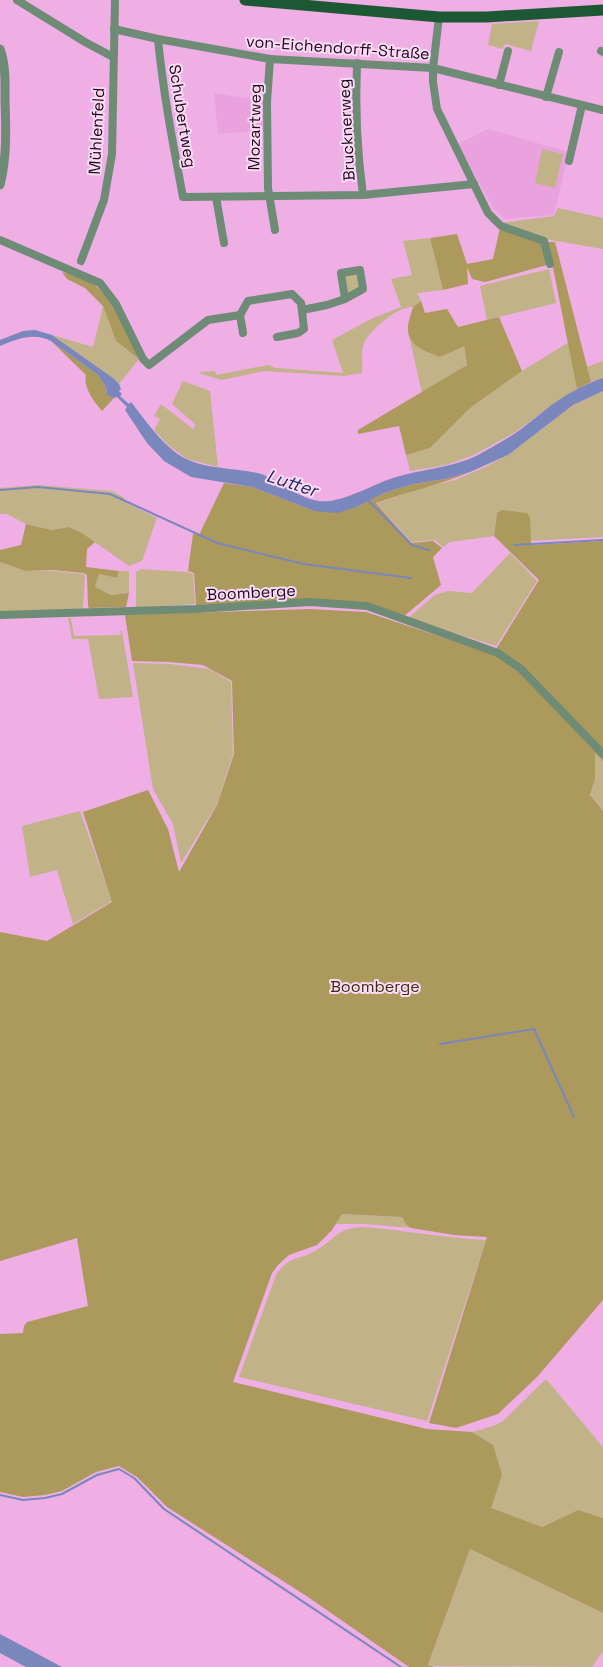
<svg xmlns="http://www.w3.org/2000/svg" width="603" height="1667" viewBox="0 0 603 1667" font-family="'Space Grotesk',sans-serif">
	<style>
		.built { fill: #eaa2de }
		.green { fill: #c1b387 }
		.forest { fill: #ac995c }
		.water { fill: #7987bd }
		.lines { fill: none; stroke-linecap: round; stroke-linejoin: round }
		.stream { stroke: #7987bd; stroke-width: 2 }
		.minor { stroke: #6e8b75; stroke-width: 8 }
		.tertiary { stroke: #6e8b75; stroke-width: 9 }
		.primary { stroke: #1c5833; stroke-width: 11 }
		.labels { text-anchor: middle; stroke-width: 4; stroke-linejoin: round; paint-order: stroke }
		.street-label { font-size: 16px; fill: #1d061a; stroke: #fddbf6 }
		.park-label { font-size: 16px; fill: #372f12; stroke: #fddbf6 }
		.water-label { font-size: 18px; font-style: italic; fill: #20296a; stroke: #fddbf6 }
	</style>
	<rect width="100%" height="100%" fill="#efaee4"/>
	<g class="built">
		<path d="M214,93l50,8v29l-46,4z"/>
		<path d="M488,129l81,23 -15,63 -49,4 -12,-11 -35,-64z"/>
	</g>
	<g class="green">
		<path d="M539,21l-8,30 -26,-7 -2,5 -15,-4 4,-21z"/>
		<path d="M542,149l21,5 -8,34 -20,-5z"/>
		<path d="M558,208l45,10v31l-58,-10 -45,-16 54,-7z"/>
		<path d="M430,238l13,52 -26,3 4,8 -8,6c-14,-2 -47,25 -50,39 -2,8 0,19 -1,27l-18,3 -80,-5 -43,9 -22,-7 1,-1 15,-1 1,4 52,-10 8,3 67,5 -11,-33 41,-22 28,-11 -10,-28 21,-4 -9,-34z"/>
		<path d="M549,269l7,34 -69,17 -7,-34z"/>
		<path d="M355,274c5,5 5,10 3,16l-7,4 -3,-2 -3,-14 2,-3z"/>
		<path d="M103,306l13,35 23,18 -20,25 -6,-6 -61,-43 41,12z"/>
		<path d="M408,331l4,10 52,4 3,20 -45,28z"/>
		<path d="M569,342l8,47 -32,21 -28,21 -43,24 -28,10 -36,6 -4,-16 24,-7 40,-40 52,-37z"/>
		<path d="M603,361v17l-12,4 -4,-15z"/>
		<path d="M183,381l27,10 8,76 -31,-8 -19,-14 -14,-15 6,-11 -6,-3 7,-12 32,25 3,-4 -24,-21z"/>
		<path d="M603,391v146l-73,4v-23l-29,-8 -4,3 -3,23 -44,6 -7,5 -8,-7 -24,2 -34,-39 45,-15 33,-8 30,-13 23,-12 65,-50z"/>
		<path d="M38,485l74,6 13,7 -2,3 34,17 -15,43 -13,5 -47,-33 -13,-6 -17,3 -26,-6 -19,-10h-7v-26z"/>
		<path d="M510,553l27,28 -41,65 -88,-28 27,-23 13,-4 24,2z"/>
		<path d="M0,562l25,9h27l33,3 -2,35 -83,3z"/>
		<path d="M141,569l46,3 6,2 2,30 -59,4v-36z"/>
		<path d="M119,571h10v22l-18,2 -16,-8 4,-13 18,4z"/>
		<path d="M68,617l3,2 3,17 47,-1 -1,-4h2l11,66 -34,2 -11,-60h-16z"/>
		<path d="M133,663l37,1 39,5 22,13 2,72 -16,50 -36,59 -8,-39 -20,-35z"/>
		<path d="M595,752l8,9v50l-13,-16 5,-16z"/>
		<path d="M80,811l32,90 -39,23 -16,-54 -27,7 -8,-51z"/>
		<path d="M341,1214l61,3 10,11 -48,-4h-28z"/>
		<path d="M362,1227c42,3 82,11 124,13l-59,181 -188,-44 37,-102c14,-21 25,-14 42,-26 20,-12 18,-20 44,-22z"/>
		<path d="M546,1379l57,68v71l-25,-8 -36,17 -52,-19 3,-63 -21,-13 21,-6 10,-5z"/>
		<path d="M470,1549l133,64v38l-11,16 -164,-1z"/>
	</g>
	<g class="forest">
		<path d="M500,228l41,14 6,23 -62,17 -13,-3 -5,-12 1,17 -25,6 -13,-52 27,-4 10,30 26,-5z"/>
		<path d="M548,242h7l36,140 -14,7z"/>
		<path d="M62,272c11,3 28,7 36,16 19,18 29,48 41,71l-23,-18 -13,-35 -18,-18 -18,-9z"/>
		<path d="M421,301l4,12 22,-4 11,18 41,-10 23,54 -52,37 -40,40 -24,7 -7,-29 -41,8v-4l109,-65 -3,-19 -24,11c-12,-5 -31,-10 -32,-26 -1,-7 3,-17 5,-24z"/>
		<path d="M51,341l47,34 8,12 1,8 7,3 -12,13c-8,-9 -19,-24 -16,-36z"/>
		<path d="M470,472c-30,13 -63,20 -94,31l35,40 22,-2 9,7 -9,9 8,28 -38,32 -36,-15 -58,-2 -113,5 -2,-32 -6,-2 5,-37 6,1 25,-52 28,4 62,24 43,-4 27,-14 29,-9 32,-5z"/>
		<path d="M501,510l26,3 3,5 1,27 72,-4v220l-8,-8v26l-5,16 13,16v489l-65,76 -40,38 -42,14 -27,-5 58,-186 -33,-2 -43,-7 -5,-4 -4,-7 -60,-3 -10,16 -15,15 -28,10 -11,10 -6,8 -39,109 194,47 45,3 21,13 9,30 -11,33 51,19 36,-17 25,8v95l-133,-64 -42,116 6,2h-25l-101,-70 -141,-90 -30,-30 -18,-11 -23,6 -34,19 -17,4 -22,2 -23,-5v-158l23,-1 1,-7 3,-4 61,-16 -11,-68 -77,23v-329l47,9 65,-39 -29,-90 65,-22 20,39 11,43 38,-67 17,-51 -2,-73 -29,-16 -34,-3 -37,-1 -7,-46 185,-6 56,3 127,42 46,-74 -45,-44 3,-23z"/>
		<path d="M26,524l26,6 17,-3 13,6 13,9 -8,7 -1,18 33,4 -2,7 -18,-4 -4,13 16,8 18,-2 -3,14 -37,1 -1,-2 -1,-31 -3,-2 -32,-3 -27,1 -25,-9v-12l21,-5z"/>
	</g>
	<g class="water">
		<path d="M35,330l17,5 61,43 6,6 2,5 -2,2 3,3 -2,2 9,8 2,-2c16,20 32,45 55,57 21,10 49,9 71,14 22,5 39,25 62,28 21,3 51,-15 71,-22 29,-10 60,-10 88,-24 14,-8 29,-16 42,-25 8,-6 16,-13 24,-19 17,-14 38,-26 59,-33v13l-30,14 -65,50 -38,17 -25,7 -32,5 -29,9 -27,14 -20,6 -23,-2 -62,-24 -61,-10 -27,-16 -17,-18 -22,-33 2,-3 -10,-10 -3,1 -7,-3 -1,-8 -8,-12 -47,-34c-18,-9 -34,-2 -51,5v-6l23,-9z"/>
		<path d="M0,1634l62,33h-36l-26,-14z"/>
	</g>
	<g class="lines">
		<g class="stream">
			<path d="M0,490l38,-3 72,7 107,49 87,21 107,14"/>
			<path d="M367,499l45,46 17,5"/>
			<path d="M514,545l89,-5"/>
			<path d="M440,1044l94,-15 40,88"/>
			<path d="M0,1495l23,5 22,-2 17,-4 35,-19 22,-6 15,9 30,31 237,158"/>
		</g>
		<g class="minor">
			<path d="M17,0l68,42 28,15"/>
			<path d="M439,17l-6,51v14l4,27 51,104 13,13 43,15 6,23"/>
			<path d="M114,29l44,10 112,20 163,9 170,42"/>
			<path d="M158,39c5,53 15,105 25,158l180,-2 111,-11"/>
			<path d="M601,51l2,1"/>
			<path d="M270,59l-3,43 1,86 7,42"/>
			<path d="M357,63c-2,45 0,88 6,132"/>
			<path d="M499,85l9,-34"/>
			<path d="M546,97l13,-45"/>
			<path d="M569,161l13,-56"/>
			<path d="M216,197l8,46"/>
			<path d="M0,240l100,43 16,21 27,55 6,6 59,-45 32,-5 8,-14 44,-7 9,9 3,26 -6,4 -21,4"/>
			<path d="M81,261l23,-61 8,-46 3,-154"/>
			<path d="M302,310l25,-5 18,-6 -4,-26 19,-3 3,19 -18,10"/>
			<path d="M240,315l3,18"/>
			<path d="M0,615l196,-6 114,-7 57,4 131,47 23,16 82,85"/>
		</g>
		<path class="tertiary" d="M0,49c6,16 5,34 5,51 1,29 2,57 -5,85"/>
		<path class="primary" d="M245,0l194,17h48l116,-7"/>
	</g>
	<g class="labels">
		<g class="street-label">
			<text transform="translate(338 47) rotate(4)" y="6">von-Eichendorff-Straße</text>
			<text transform="translate(183 116) rotate(81)" y="6">Schubertweg</text>
			<text transform="translate(254 127) rotate(-89)" y="6">Mozartweg</text>
			<text transform="translate(346 130) rotate(-93)" y="6">Brucknerweg</text>
			<text transform="translate(96 131) rotate(-87)" y="6">Mühlenfeld</text>
			<text transform="translate(251 592) rotate(-3)" y="6">Boomberge</text>
		</g>
		<g class="park-label">
			<text x="375" y="992">Boomberge</text>
		</g>
		<g class="water-label">
			<text transform="translate(292 483) rotate(18)" y="6">Lutter</text>
		</g>
	</g>
</svg>
